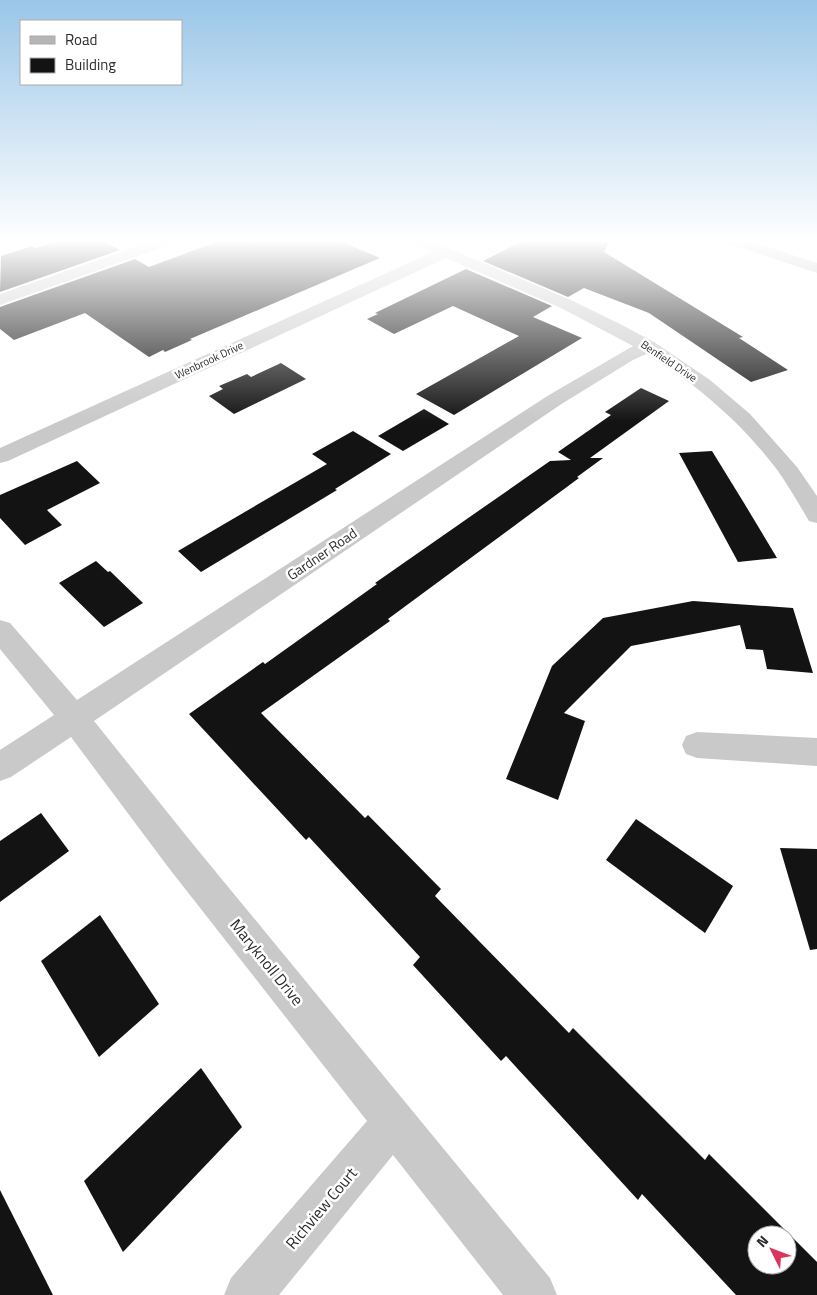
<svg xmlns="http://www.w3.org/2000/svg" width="817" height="1295" viewBox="0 0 817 1295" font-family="'Titillium Web',sans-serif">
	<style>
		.building { fill: #131313; fill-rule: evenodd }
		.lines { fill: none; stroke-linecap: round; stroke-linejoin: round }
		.street { fill: #c9c9c9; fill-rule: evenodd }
		.secondary { fill: #b6b6b6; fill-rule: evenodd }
		.labels { text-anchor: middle; stroke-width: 5; stroke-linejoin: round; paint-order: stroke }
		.far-street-label { font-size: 11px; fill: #2c2c2c; stroke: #fff }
		.street-label { font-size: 14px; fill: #2c2c2c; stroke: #fff }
		.near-street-label { font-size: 16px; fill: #2c2c2c; stroke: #fff }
	</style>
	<rect width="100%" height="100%" fill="#fff"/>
	<g class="building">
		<path d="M59,241h44l17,9 -120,42 1,-36 31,-10 4,2z"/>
		<path d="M219,241h121l40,17 -190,81 2,1 -27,12 -2,-2 -14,7 -64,-44 -71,27 -14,-11v-22l135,-48 14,8z"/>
		<path d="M523,241h86l-5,11 139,85 -4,1 49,32 -37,12 -102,-69 -65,-25 -16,9 -85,-36z"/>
		<path d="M466,269l86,37 -19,11 49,21 -128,77 -38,-21 103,-58 -66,-30 -59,28 -27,-15 11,-5 -3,-1z"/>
		<path d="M281,363l25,16 -72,35 -25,-18 14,-7 -4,-3 28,-12 4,3z"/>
		<path d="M641,388l28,13 -79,57h13l-26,19 2,1 -191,141 2,2 -129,92 104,105 3,-3 73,74 -6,7 134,137 4,-5 132,132 4,-6 108,108v33h-81l-94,-101 -4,6 -132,-144 -5,5 -88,-96 7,-8 -111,-120 -3,3 -117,-126 74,-52 2,2 112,-80 -2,-1 175,-122 21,-1 -13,-8 53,-37 -6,-3zM757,1235h30v30h-30z"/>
		<path d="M424,409l25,15 -46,27 -25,-15z"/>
		<path d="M353,431l38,23 -56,35 2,1 -136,82 -23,-21 149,-87 -15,-10z"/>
		<path d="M712,451l32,52 33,55 -39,4 -59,-109z"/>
		<path d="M77,461l23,22 -53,27 15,15 -37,20 -25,-27v-23z"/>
		<path d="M96,561l12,11 2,-1 33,32 -39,24 -45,-44z"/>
		<path d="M693,601l100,7 20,65 -46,-4 -4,-19 -17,-1 -6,-24 -109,21 -67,67 21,8 -27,79 -52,-21 46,-113 51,-48z"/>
		<path d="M41,813l28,38 -69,51v-61z"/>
		<path d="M636,819l97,67 -28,47 -99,-73z"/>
		<path d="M780,848l37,1v100l-7,1z"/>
		<path d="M100,915l59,89 -60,53 -58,-96z"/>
		<path d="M201,1068l41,59 -119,125 -39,-71z"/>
		<path d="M0,1190l53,105h-53z"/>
	</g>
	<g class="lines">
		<g class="street">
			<path d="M153,241h21l-2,3 -172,61v-11z"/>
			<path d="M413,241h19l141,60 47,23 34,18 56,38 40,34 47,53 20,29v27l-8,-2c-10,-17 -20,-34 -31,-50 -35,-47 -82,-88 -132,-117l-13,6 -70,43 -469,318 98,122 358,435 7,17h-54l-110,-140 -114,140h-55l7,-17 136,-157 -199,-254 -97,-130 -60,40 -11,4v-31l54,-35 -54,-66v-29l10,3 67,77 472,-305 84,-49 -72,-38 -115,-50 -438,203 -8,2v-15l433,-196 -18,-8z"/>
			<path d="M697,732l120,6v28l-120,-8 -11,-4 -4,-9 4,-9z"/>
		</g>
		<path class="secondary" d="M728,241h22l67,22v10l-87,-29z"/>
	</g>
	<linearGradient id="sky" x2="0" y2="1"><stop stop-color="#9ac6e8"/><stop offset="0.57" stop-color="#fff"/><stop offset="1" stop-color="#fff" stop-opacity="0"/></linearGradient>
	<rect width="817" height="422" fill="url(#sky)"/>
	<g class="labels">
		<g class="far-street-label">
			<text transform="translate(209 360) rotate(-25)" y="4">Wenbrook Drive</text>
			<text transform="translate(669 361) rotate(34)" y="4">Benfield Drive</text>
		</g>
		<g class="street-label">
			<text transform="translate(322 554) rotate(-34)" y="5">Gardner Road</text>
		</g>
		<g class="near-street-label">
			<text transform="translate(267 962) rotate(51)" y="6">Maryknoll Drive</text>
			<text transform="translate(321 1208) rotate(-50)" y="6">Richview Court</text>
		</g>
	</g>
	<rect x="20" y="20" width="162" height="65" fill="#ffffff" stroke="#ababab"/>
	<rect x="30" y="36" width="25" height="8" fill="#b6b6b6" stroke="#ababab"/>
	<text x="65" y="45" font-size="15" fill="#2c2c2c">Road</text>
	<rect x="30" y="58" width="25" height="15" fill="#131313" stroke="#ababab"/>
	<text x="65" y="70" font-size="15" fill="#2c2c2c">Building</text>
	<g transform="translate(772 1250) rotate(312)"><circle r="24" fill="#ffffff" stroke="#ababab"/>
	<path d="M0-4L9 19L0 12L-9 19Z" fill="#dc345c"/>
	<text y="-8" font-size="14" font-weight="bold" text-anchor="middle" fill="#2c2c2c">N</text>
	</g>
</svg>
